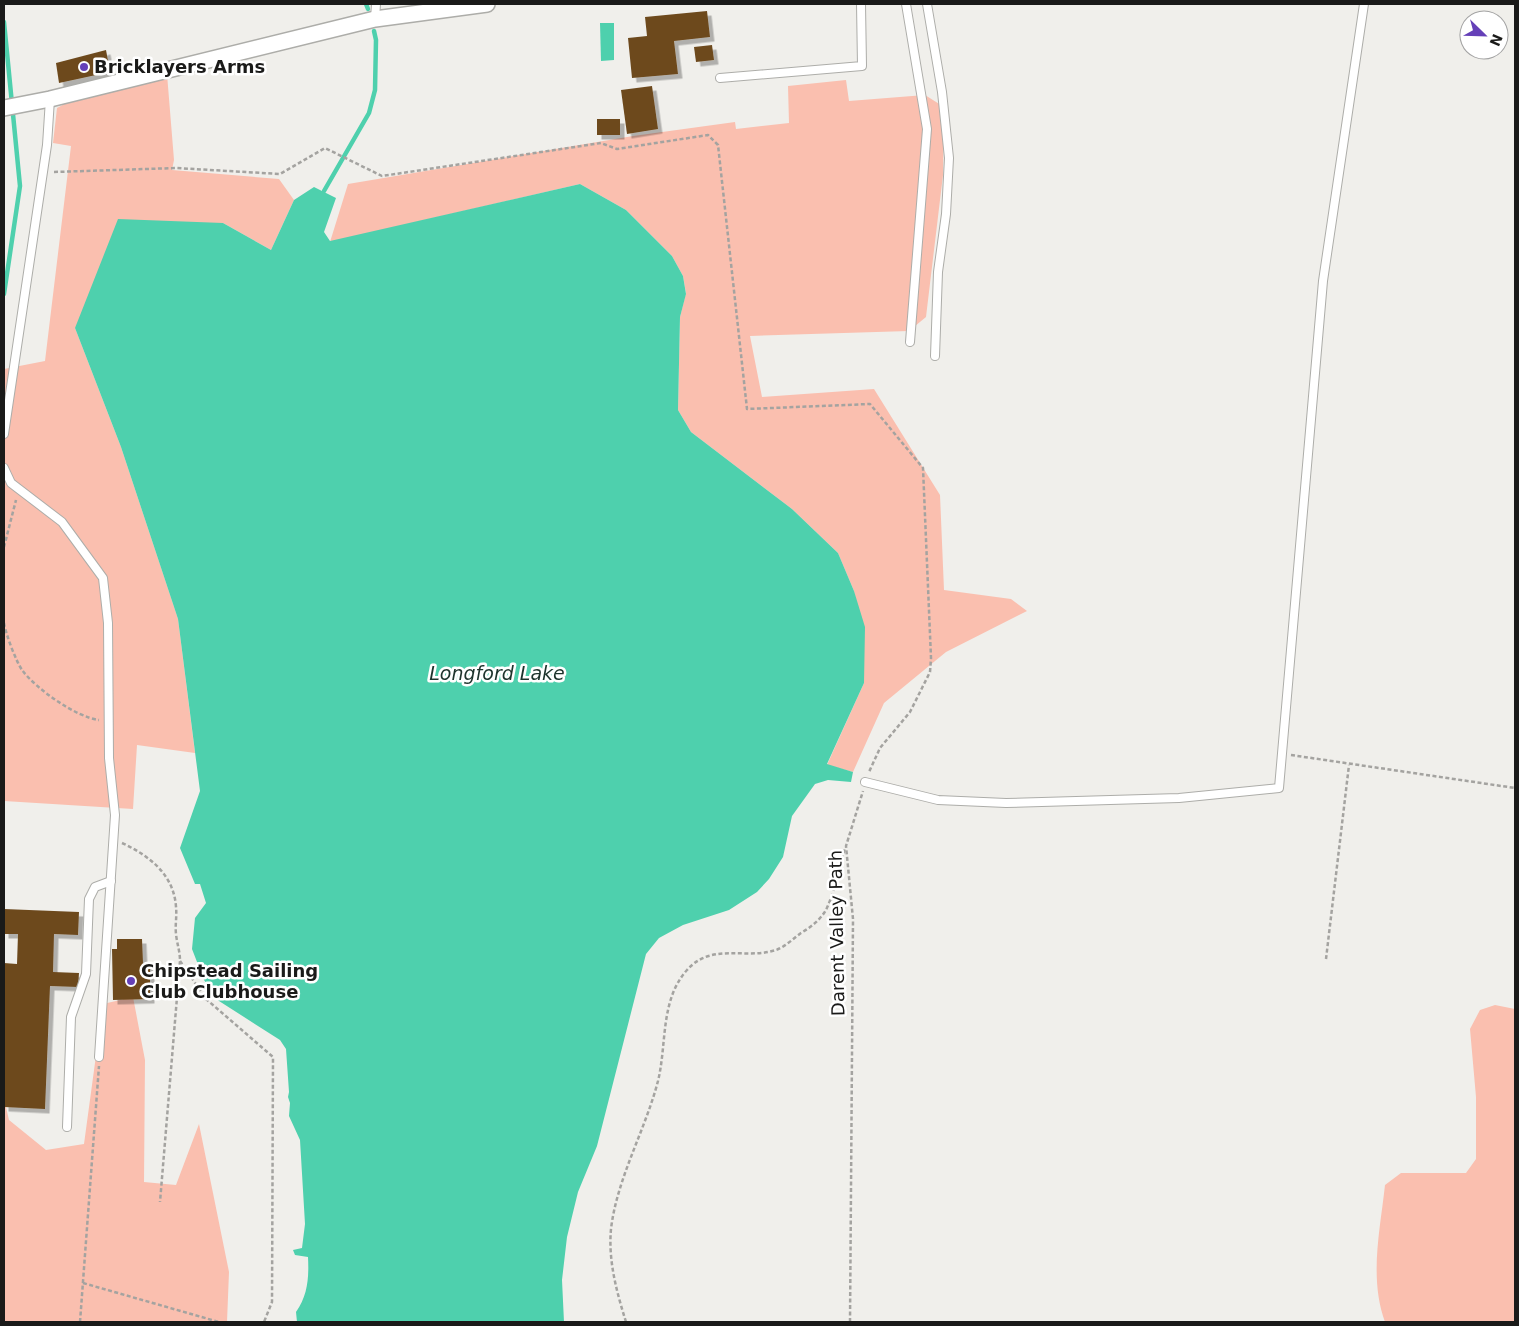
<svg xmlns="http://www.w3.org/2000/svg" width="1519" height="1326" viewBox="0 0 1519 1326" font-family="'DejaVu Sans',sans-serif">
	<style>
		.green { fill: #fabfaf }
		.water { fill: #4ed0ad }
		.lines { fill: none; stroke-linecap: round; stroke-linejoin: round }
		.stream { stroke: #4ed0ad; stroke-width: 4.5 }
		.building { fill: #6d4a1f; filter: url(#shadow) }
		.service-casing { stroke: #adada9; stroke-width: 10 }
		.minor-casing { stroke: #adada9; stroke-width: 18 }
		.path { stroke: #a4a3a0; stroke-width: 2.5; stroke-dasharray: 4 2.5; stroke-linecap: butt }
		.service { stroke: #fff; stroke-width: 8 }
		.minor { stroke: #fff; stroke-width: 15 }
		.poi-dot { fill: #6540b8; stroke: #fff; stroke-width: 2 }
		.labels { text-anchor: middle; stroke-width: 5; stroke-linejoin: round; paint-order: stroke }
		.poi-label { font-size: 18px; font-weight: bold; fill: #1a1a19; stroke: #fff; text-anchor: start }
		.street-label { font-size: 18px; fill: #1a1a19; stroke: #fff }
		.water-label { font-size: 19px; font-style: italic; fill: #1d332c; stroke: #fff }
	</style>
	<defs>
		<filter id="shadow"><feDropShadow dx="4.5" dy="4.5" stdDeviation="0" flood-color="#0004"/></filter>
	</defs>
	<rect width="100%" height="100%" fill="#f0efeb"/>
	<g class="green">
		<path d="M167,74l7,86 -2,10 107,9 15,21 -23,50 -48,-27 -148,105 46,119 57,172 17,134 -58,-8 -4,64 -129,-8v-432l41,-8 26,-215 -18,-3 4,-35 15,-8z"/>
		<path d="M846,80l3,21 76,-6 19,12 -1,68 -17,142 -17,14 -159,5 12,61 112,-8 66,106 4,95 67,9 16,12 -81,41 -62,51 -31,69 -26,-7 37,-82 -10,-92 -16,-38 -46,-44 -101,-77 -13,-22 2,-93 6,-24 -3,-17 -11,-20 -46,-46 -46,-26 -250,58 18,-58 285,-48 102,-14 1,7 53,-6 -1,-37z"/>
		<path d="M133,997l12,63 -1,122 32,3 23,-61 30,148 -2,50h-223v-223l5,21 37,30 38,-6 19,-140z"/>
		<path d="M1495,1005l20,4v313h-130c-16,-44 -5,-91 0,-137l16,-12h65l10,-14v-62l-6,-68 10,-19z"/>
	</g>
	<g class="water">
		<path d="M600,23h14v37l-13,1z"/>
		<path d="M580,184l46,26 46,46 11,20 3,18 -6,23 -2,93 13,22 101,77 46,44 16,38 11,36 -1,56 -37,81 26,8 -2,10 -23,-2 -13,4 -23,32 -9,41 -14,22 -12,13 -28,18 -46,15 -24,13 -13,16 -49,192 -19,46 -11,45 -5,43 2,42h-267l-1,-10c12,-17 13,-35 12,-55l-13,-2 -2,-5 9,-2 3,-24 -5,-84 -11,-24 1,-13 -2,-6 1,-5 -3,-43 -6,-9 -61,-39 -15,-21 -12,-31 3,-31 11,-15 -6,-19h-5l-15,-36 20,-57 -22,-172 -57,-172 -46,-119 43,-109 105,4 48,27 23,-50 20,-13 22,11 -12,34 6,9z"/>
	</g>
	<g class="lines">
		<g class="stream">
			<path d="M366,4l2,5"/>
			<path d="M4,22l16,164 -16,108"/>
			<path d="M324,191l45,-78 6,-23 1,-50 -2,-9"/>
		</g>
	</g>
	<g class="building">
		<path d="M707,11l3,26 -36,4 4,33 -46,4 -4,-40 19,-2 -2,-19z"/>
		<path d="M712,45l2,15 -18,2 -2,-15z"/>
		<path d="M106,50l4,22 -51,11 -3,-20z"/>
		<path d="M652,86l6,43 -31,5 -6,-44z"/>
		<rect x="597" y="119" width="23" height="16"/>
		<path d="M4,909l75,3 -1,23 -24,-1 -1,38 26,1 -1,14 -28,-1 -5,123 -41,-2v-144l13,1 1,-30h-14z"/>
		<path d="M117,939h25l1,24h7v36l-37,1 -1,-51h5z"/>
	</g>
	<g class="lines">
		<defs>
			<g id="service">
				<path d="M906,4l21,125 -17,213"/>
				<path d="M927,4l15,88 7,66 -3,56 -8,58 -3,84"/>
				<path d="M375,19l1,-15"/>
				<path d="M720,78l142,-12 -1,-62"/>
				<path d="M4,434l43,-289 3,-46"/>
				<path d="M4,468l7,15 51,39 41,56 5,45 1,135 6,57 -16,242"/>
				<path d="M865,782l73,18 68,3 173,-5 100,-10 44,-507 41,-277"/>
				<path d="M67,1127l4,-110 15,-43 3,-75 6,-12 16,-6"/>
			</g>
			<path id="minor" d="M4,108l46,-9 325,-80 112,-15"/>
		</defs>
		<use href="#service" class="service-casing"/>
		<use href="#minor" class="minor-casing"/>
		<g class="path">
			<path d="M54,172l123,-4 103,6 45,-26 57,28 219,-33 16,6 91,-14 10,10 29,264 123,-5 53,64 8,190 -1,14 -20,40 -30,36 -11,24"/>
			<path d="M4,547l12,-47"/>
			<path d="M4,623c2,12 12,38 18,47 14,19 54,47 77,50"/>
			<path d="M1291,755l224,33"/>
			<path d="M122,843c28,13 52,32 54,64 1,9 -1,18 0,27 1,10 4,17 4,27l-20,241"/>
			<path d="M1326,959l23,-194"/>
			<path d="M180,961l26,38 67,58 -1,245 -8,20"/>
			<path d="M83,1283l136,39"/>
			<path d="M80,1322l19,-256"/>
			<path d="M626,1322c-9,-29 -18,-61 -15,-93 6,-51 34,-98 47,-148 9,-37 2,-81 29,-111 25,-28 58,-10 89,-20 9,-3 18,-12 25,-17 10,-6 19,-13 25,-23 9,-19 13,-42 19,-62"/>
			<path d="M850,1322l3,-403 -7,-73 17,-55"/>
		</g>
		<use href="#service" class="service"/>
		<use href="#minor" class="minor"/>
	</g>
	<g class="poi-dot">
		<circle cx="84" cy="67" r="5"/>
		<circle cx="131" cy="981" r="5"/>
	</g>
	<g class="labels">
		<g class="poi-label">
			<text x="94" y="73">Bricklayers Arms</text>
			<text x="141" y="977">Chipstead Sailing<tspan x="141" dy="21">Club Clubhouse</tspan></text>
		</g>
		<g class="street-label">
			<text transform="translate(837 933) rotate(-91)" y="6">Darent Valley Path</text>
		</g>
		<g class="water-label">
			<text x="497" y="680">Longford Lake</text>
		</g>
	</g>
	<rect width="1519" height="1326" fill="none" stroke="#1a1a19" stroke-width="10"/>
	<g transform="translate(1484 35) rotate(113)"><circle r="24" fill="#ffffff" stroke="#a3a3a3"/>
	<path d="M0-4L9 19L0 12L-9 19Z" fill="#6540b8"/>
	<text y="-8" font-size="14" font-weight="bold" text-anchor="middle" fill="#1a1a19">N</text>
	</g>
</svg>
